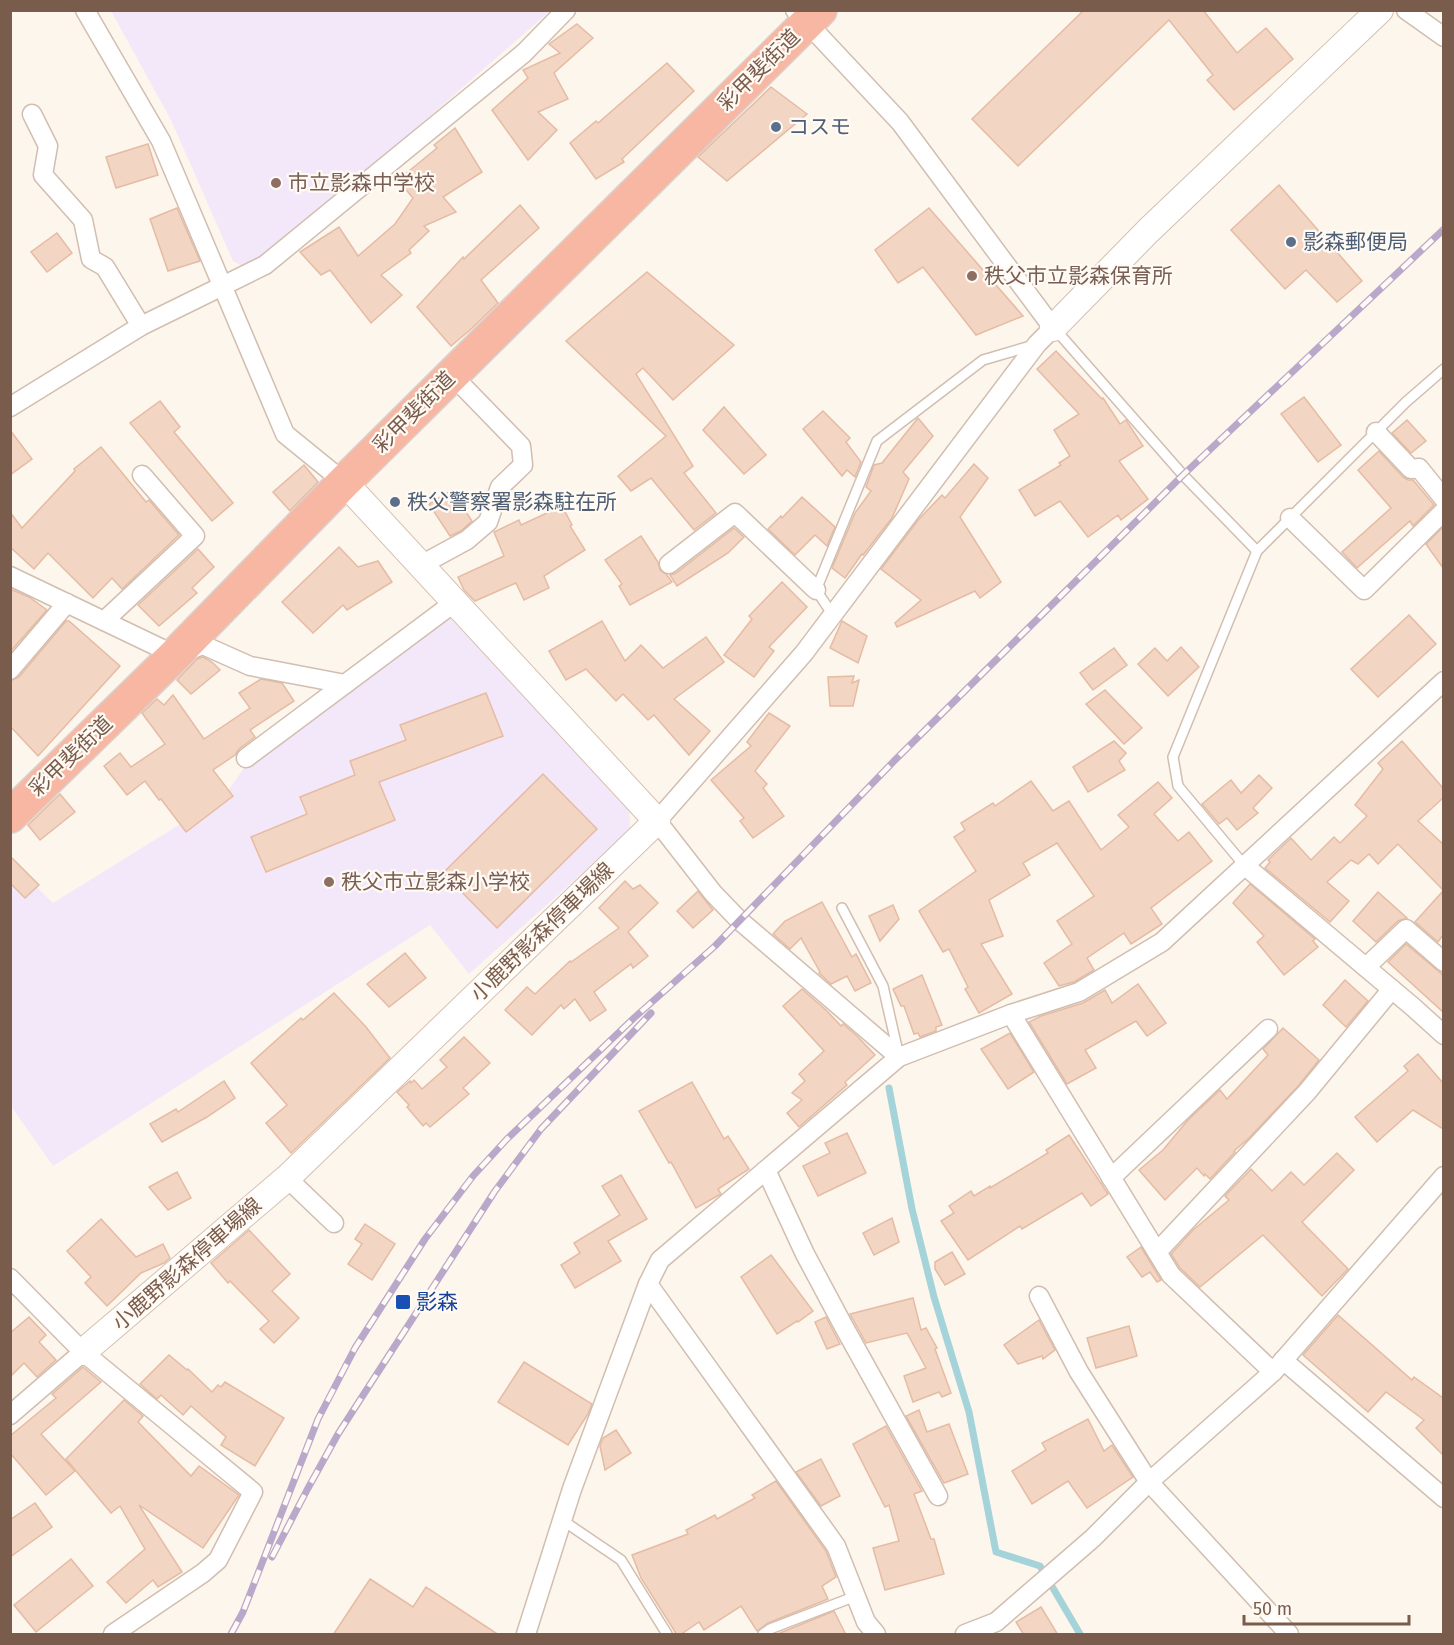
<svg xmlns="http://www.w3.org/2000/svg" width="1454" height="1645" viewBox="0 0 1454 1645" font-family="'Fira Sans','Noto Sans JP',sans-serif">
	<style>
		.education { fill: #f3e8fa }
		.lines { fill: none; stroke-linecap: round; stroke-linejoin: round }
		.stream { stroke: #a5d3da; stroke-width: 7 }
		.building { fill: #f3d5c3; stroke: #e6bba3; stroke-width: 1.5 }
		.lane-casing { stroke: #d1beb0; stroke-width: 12 }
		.street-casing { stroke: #d1beb0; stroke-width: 21 }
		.secondary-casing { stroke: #d6c0b0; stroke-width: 28 }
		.highway-casing { stroke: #dad1cd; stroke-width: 36 }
		.lane { stroke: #fff; stroke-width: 9 }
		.street { stroke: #fff; stroke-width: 18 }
		.secondary { stroke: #fff; stroke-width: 26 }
		.highway { stroke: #f7b7a3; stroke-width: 33 }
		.rail-casing { stroke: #b9a8c9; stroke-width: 7 }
		.rail { stroke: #fffaf3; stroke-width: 4.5; stroke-dasharray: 14; stroke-linecap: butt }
		.service-dot { fill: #5c6f8a; stroke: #fffaf3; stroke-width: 2 }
		.education-dot { fill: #8d6e63; stroke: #fffaf3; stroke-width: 2 }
		.transit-dot { fill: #1a4fb4; stroke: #fffaf3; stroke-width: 2 }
		.labels { text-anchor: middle; stroke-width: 4.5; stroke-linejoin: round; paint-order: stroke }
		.street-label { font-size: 21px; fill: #7a5c4d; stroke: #fffaf3 }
		.service-label { font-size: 21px; fill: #4e5e75; stroke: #fffaf3; text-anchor: start }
		.education-label { font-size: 21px; fill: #785e54; stroke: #fffaf3; text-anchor: start }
		.transit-label { font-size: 21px; fill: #164399; stroke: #fffaf3; text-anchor: start }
	</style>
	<rect width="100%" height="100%" fill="#fdf6ec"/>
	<g class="education">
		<path d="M111,11h439l-269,235 -37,21 -11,-6 -62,-141z"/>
		<path d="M447,615l182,189 1,27 -161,143 -39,-49 -377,241 -42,-60 -1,-245 43,42 171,-106 26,-38z"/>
	</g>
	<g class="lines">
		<path class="stream" d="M889,1088l23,121 22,88 35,115 27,140 44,14 40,68"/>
	</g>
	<g class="building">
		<path d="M1084,10h119l34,43 29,-25 27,31 -59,51 -27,-30 6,-5 -44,-55 -151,146 -46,-47z"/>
		<path d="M577,24l16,14 -39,35 14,26 -30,13 19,18 -29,30 -36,-50 36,-32 -5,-8 37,-17 -11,-9z"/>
		<path d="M667,63l27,28 -72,68 2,3 -28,17 -26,-36 26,-22 2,2z"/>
		<path d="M771,87l36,27 -80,67 -29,-24z"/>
		<path d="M455,128l27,44 -39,25 13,15 -32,14 5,5 -20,19 2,3 -30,22 21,20 -31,28 -41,-53 -9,5 -21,-23 39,-25 19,29 37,-32 18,-26 -15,-18 39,-32 -3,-3z"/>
		<path d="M148,144l10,31 -42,13 -10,-31z"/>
		<path d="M1279,185l83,96 -25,21 -31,-32 -21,19 -54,-59z"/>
		<path d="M520,205l19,23 -58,52 17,23 -28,27 -19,16 -34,-39 46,-50 1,2z"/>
		<path d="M177,208l23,53 -32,10 -18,-52z"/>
		<path d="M929,208l94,108 -47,19 -53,-68 -25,16 -23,-33z"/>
		<path d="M57,233l15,20 -25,19 -16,-20z"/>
		<path d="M647,272l87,73 -61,55 -30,-32 -7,6 57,92 -9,7 32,40 -22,17 -43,-52 -20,13 -13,-15 48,-40 -100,-95z"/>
		<path d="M1056,351l46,48 1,-1 17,26 6,-4 17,26 -24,15 29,38 -27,21 -3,-5 -30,22 -28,-36 -25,15 -16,-26 42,-25 -2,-2 11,-7 -16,-26 25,-16 -42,-45z"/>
		<path d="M1304,397l37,48 -23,17 -37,-48z"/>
		<path d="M160,401l20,26 -6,5 59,71 -21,18 -82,-98z"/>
		<path d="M724,407l42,48 -22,19 -41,-44z"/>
		<path d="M823,411l27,27 -4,4 15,20 -6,15 -8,-7 -5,6 -39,-47z"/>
		<path d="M918,418l15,18 -30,36 6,7 -17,39 -29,37 -1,-1 -17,24 -13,-10 23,-55 16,-22 -5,-4 8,-22 8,-2z"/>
		<path d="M1407,420l19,21 -15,12 -19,-20z"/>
		<path d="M10,430l22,29 -22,16z"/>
		<path d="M101,447l45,55 3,-2 30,35 -57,54 -10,-11 -19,20 -45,-45 -14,16 -24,-22v-35l12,16 53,-57 -1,-2z"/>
		<path d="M1379,451l24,26 5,3h5l21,25 -21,21 -3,-5 -53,47 -15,-16 49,-44 -33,-38z"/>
		<path d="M974,464l14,14 -28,39 41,65 -21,16 -5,-7 -78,36 -2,-4 26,-23 -40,-31 38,-50 23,-24 3,3z"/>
		<path d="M304,465l14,17 -28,29 -17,-19z"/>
		<path d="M452,490l20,31 -11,10 -11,5 -21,-32z"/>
		<path d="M802,497l33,30 -8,19 -12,-11 -20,20 -27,-26 13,-13 1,2z"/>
		<path d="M562,506l10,19 -2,1 15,24 -41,26 5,12 -25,12 -8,-17 -41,18 -11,-11 -6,-13 46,-21 -10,-24 25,-12 2,5z"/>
		<path d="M1443,527v41l-17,-24z"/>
		<path d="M734,528l10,9 -16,16 -51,33 -7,-11 6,-2z"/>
		<path d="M641,536l17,26 2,8 7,5 5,7 -42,23 -11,-19 3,-2 -17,-24z"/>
		<path d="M339,547l19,20 20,-6 14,21 -45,28 -4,-5 -30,28 -31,-31z"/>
		<path d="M198,549l16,18 -22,21 5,5 -38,33 -21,-21z"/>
		<path d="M782,582l25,25 -38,40 5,4 -20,26 -30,-22 28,-36 -3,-3z"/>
		<path d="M10,589l19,8 18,13 -37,42z"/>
		<path d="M1409,615l27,29 -58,53 -27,-28z"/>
		<path d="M66,621h3l51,45 -82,90 -28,-30v-45l9,-4z"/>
		<path d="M602,621l23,40 16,-16 22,23 43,-31 18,25 -50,37 36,32 -21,24 -35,-40 -6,5 -25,-26 -7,7 -30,-32 -20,11 -17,-29z"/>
		<path d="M842,621l25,15 -9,27 -28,-15z"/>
		<path d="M1181,647l18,20 -31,29 -30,-32 17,-16 12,13z"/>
		<path d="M1114,648l13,17 -34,25 -13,-17z"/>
		<path d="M203,657l9,5 8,8 -29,24 -14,-14 20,-21z"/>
		<path d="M854,676l-2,7 7,-3 -6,26h-23l-2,-29z"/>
		<path d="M261,679l21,4 12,18 -44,29 5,7 -16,12 -4,6 -22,15 20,26 -47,36 -25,-33 -2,1 -14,-19 -18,14 -23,-29 16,-13 11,14 34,-23 -23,-31 15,-14 7,6 9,-10 31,44 46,-31 -11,-15z"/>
		<path d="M1105,690l37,38 -18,16 -38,-40z"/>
		<path d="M486,693l17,43 -124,46 16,38 -129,52 -15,-35 56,-23 -7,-17 55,-22 -5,-14 56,-21 -6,-15z"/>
		<path d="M769,713l21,13 -35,45 12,13 -4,4 21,28 -31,22 -13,-17 4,-3 -33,-38 40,-34 -4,-4z"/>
		<path d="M1114,741l12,12 -7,8 6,9 -37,22 -15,-25z"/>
		<path d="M1402,741l41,47v10l-25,23 25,23v46l-45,-46 -20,20 -9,-10 -11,10 -7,-4 -24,22 22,19 -19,21 -65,-54 5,-6 -2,-2 23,-22 20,22 23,-23 6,6 27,-27 -12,-11 28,-36 -5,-6z"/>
		<path d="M543,774l54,55 -100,99 -54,-55z"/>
		<path d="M1259,775l13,13 -19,20 5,5 -21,17 -10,-12 -8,6 -17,-20 29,-24 10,13z"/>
		<path d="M1031,781l22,30 16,-10 32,49 28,-23 -11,-12 40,-33 14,16 -18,16 24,27 11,-9 23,29 -61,47 11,16 -31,20 -7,-11 -37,25 7,12 -20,12 -15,4 -15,-23 28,-19 -15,-23 37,-25 -37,-53 -34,20 7,12 -41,25 14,36 -22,8 31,50 -33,19 -14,-24 3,-2 -19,-38 -6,3 -24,-41 57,-40 -22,-34 11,-7 -4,-7 32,-20 2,3z"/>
		<path d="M60,794l15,18 -35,28 -12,-15z"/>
		<path d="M10,856l29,29 -14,13 -15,-15z"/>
		<path d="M625,881l8,8 7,-4 18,18 -30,29 20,24 -15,12 -2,-4 -37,28 12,18 -16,11 -15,-22 -11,10 -3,-4 -29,30 -27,-25 22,-23 8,7 35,-33 1,1 48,-34 -20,-20z"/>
		<path d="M1250,884l65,55 -2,2 5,6 -34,28 -27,-33 7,-6 -31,-33z"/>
		<path d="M698,891l15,19 -20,18 -16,-17z"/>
		<path d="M1443,891v44l-5,7 -23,-20z"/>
		<path d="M1378,892l29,26 -9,3 -22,21 -23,-21z"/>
		<path d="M822,902l30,55 4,-3 15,29 -16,8 -8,-15 -16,8 -12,-11 1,-1 -19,-34 -11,11 -17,-15 12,-13z"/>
		<path d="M893,905l6,14 -19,22 -11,-25z"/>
		<path d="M1406,944l37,31v37l-55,-50z"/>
		<path d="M405,953l21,25 -37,29 -22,-23z"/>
		<path d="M922,975l20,50 -6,2v4l-16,6 -2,-4 -4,1 -10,-28h-3l-8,-17z"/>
		<path d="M1345,980l23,21 -22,26 -23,-22z"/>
		<path d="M1138,984l28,39 -19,13 -11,-15 -51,29 11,18 -29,16 -38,-62 12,-6 42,-13 22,-13 7,13z"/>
		<path d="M802,989l25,22 14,15 2,-2 14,12 18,19 -30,27 2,3 -48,42 -12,-14 15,-13 -10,-7 13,-12 -6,-7 25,-23 -41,-45z"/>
		<path d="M334,993l32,34 24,31 -99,95 -25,-30 21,-18 -36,-42 50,-45 2,2z"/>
		<path d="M1283,1028l36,32 -20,25 -50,53 -15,13 1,1 -25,27 -5,-5 -1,2 -7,-8 -32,32 -26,-30 24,-20 25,-30 32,-30 7,9 41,-44 -5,-6z"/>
		<path d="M1010,1033l24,39 -26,17 -27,-40z"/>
		<path d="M464,1037l26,26 -27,25 6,6 -39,33 -4,-4 -3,3 -16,-19 2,-2 -12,-13 13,-11 1,2 3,-3 8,9 25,-22 -7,-7z"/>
		<path d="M1418,1054l25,29v46l-30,-19 -36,32 -22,-25 53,-46 -4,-5z"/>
		<path d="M224,1081l11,17 -28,19 -45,25 -12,-18 26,-15 2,3z"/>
		<path d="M692,1082l32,57 4,-3 21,33 -31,20 3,5 -2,1 -23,13 -25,-46 -2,1 -30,-52z"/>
		<path d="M847,1133l19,40 -48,23 -15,-30 27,-13 -5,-10z"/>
		<path d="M1069,1135l39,59 -17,12 -9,-13 -60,36 -2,-3 -52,34 -27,-39 13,-8 -5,-7 22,-15 3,5 16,-10v2l58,-35 -2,-3z"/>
		<path d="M1337,1153l17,17 -52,52 46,47 -26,27 -59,-61 -63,52 -20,-19 -9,-14 22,-24 36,-30 -4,-4 26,-27 21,22 19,-19 13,13z"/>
		<path d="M177,1172l14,26 -23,12 -19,-23z"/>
		<path d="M621,1175l26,44 -39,22 13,20 -46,27 -14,-23 19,-12 -6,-10 46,-28 -18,-29z"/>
		<path d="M892,1218l7,24 -25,13 -11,-22z"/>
		<path d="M101,1219l35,38 27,-13 7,14 -6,5 -23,10 -34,33 -22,-23 6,-6 -24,-26z"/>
		<path d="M365,1224l30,20 -23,36 -24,-16 14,-20 -7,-5z"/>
		<path d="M249,1230l41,44 -18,17 27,27 -25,25 -14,-14 9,-8 -39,-40 -2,2 -17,-20z"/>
		<path d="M1141,1247l20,33 -4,2 -7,-10 -8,5 -15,-20z"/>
		<path d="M952,1252l13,22 -20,11 -10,-16v-7z"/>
		<path d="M771,1255l42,56 -15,11 -1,-1 -20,13 -36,-57z"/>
		<path d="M913,1298l8,32 5,-2 11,20 -2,1 16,44 -9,4 -3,-5 -26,10 -9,-26 22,-8 -19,-35 -41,10 -16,-29z"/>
		<path d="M1338,1315l74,65 2,-3 29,21v57l-27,-27 8,-8 -38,-28 -18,20 -65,-57z"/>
		<path d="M29,1317l17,18 -7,7 17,18 -19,17 -13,-14 -14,14v-44z"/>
		<path d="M826,1317l14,27 -13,5 -12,-27z"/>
		<path d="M1039,1320l16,30 -12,9 -1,-3 -24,8 -14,-19z"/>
		<path d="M1129,1326l8,30 -41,12 -9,-30z"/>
		<path d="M169,1355l18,15 1,-1 24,23 6,-7 3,2 4,-5 59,36 -29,48 -34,-21 5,-8 -35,-31 -8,9 -22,-20 -4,4 -17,-15z"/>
		<path d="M524,1362l68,42 -4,10 -20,31 -70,-43z"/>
		<path d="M83,1367l18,15 -60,52 34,37 -29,24 -36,-42v-17l46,-38 -4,-4z"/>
		<path d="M124,1400l19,16 -5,6 53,54 8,-10 40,29 -36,53 -64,-43 43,67 -24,15 -5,-7 -27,23 -19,-21 38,-33 -25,-43 -9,7 -45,-54z"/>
		<path d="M919,1410l8,22 22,-8 19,50 -24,9 -38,-67z"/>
		<path d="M1088,1419l16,32 8,-6 21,32 -46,31 -19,-27 -36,23 -20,-33 34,-21 -4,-7z"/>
		<path d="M886,1426l36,65 -8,3 17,45h3l10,35 -59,16 -12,-42 26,-7 -10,-36 -4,2 -32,-63z"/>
		<path d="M616,1430l15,23 -26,17 -5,-24 3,-8z"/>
		<path d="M821,1459l19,37 -19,10 -25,-34z"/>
		<path d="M776,1481l50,70 10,26 -14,9 6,13 -60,24 -11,8 -16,-25 -37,24 -5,-8 -19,13h-3l-36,-57 -9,-23 56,-21 -2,-4 29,-15 2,4 38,-21 -3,-3z"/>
		<path d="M35,1503l17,24 -42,30v-37z"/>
		<path d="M71,1559l22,27 -57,46 -22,-27z"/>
		<path d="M370,1579l43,28 13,-20 73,48h-166z"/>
		<path d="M1041,1607l17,28h-34l-8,-13z"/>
		<path d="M834,1611l12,24h-71z"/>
	</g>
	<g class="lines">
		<defs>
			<g id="lane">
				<path d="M1055,329l128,146 74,76"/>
				<path d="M833,615l-17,-25 61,-149 106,-81 51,-15"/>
				<path d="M1244,865l-66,-79 -5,-29 84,-206 149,-149 38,-33"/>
				<path d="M842,908l41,78 15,66"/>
				<path d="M562,1520l59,40 46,74"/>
				<path d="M763,1634l7,-5 86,-33"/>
			</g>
			<g id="street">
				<path d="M85,10l76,131 124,293 59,48"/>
				<path d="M795,10l105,112 153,206 -16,16 -233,309 -147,168 56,72 26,27 160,137"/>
				<path d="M1406,10l38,27"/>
				<path d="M32,114l16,32 -5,29 40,45 8,39 14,8 36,59"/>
				<path d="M10,407l131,-81 124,-61 259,-212 42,-43"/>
				<path d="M1376,432l35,37 8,-1 25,31"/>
				<path d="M1290,518l74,72 80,-79"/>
				<path d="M669,564l66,-51 81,77"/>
				<path d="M421,565l46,-25 21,-18 12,-35 23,-22 -2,-19 -69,-71"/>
				<path d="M10,576l165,79 28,-10 47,21 95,18"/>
				<path d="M104,621l91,-85 -53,-61"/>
				<path d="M10,670l57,-67"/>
				<path d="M246,758l209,-156"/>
				<path d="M1244,865l169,142 31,28"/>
				<path d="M1366,967l40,-38 38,33"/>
				<path d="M1011,1014l160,261 102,97"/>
				<path d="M766,1170l39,84 39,73 94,169"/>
				<path d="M287,1178l47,45"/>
				<path d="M1111,1178l157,-149"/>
				<path d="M1157,1252l150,-160 85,-103"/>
				<path d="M10,1278l73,74 170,140 -35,68 -15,13 -90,61"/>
				<path d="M648,1284l188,262 30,76 10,12"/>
				<path d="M1039,1296l40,76 70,110 140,152"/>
				<path d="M1283,1360l161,138"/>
				<path d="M10,1415l73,-63"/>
				<path d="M526,1634l46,-145 76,-205 12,-24 239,-203 112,-43 68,-22 83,-50 282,-261"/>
				<path d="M965,1634l31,-12 97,-84 56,-56 124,-110 171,-196"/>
			</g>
			<g id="secondary">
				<path d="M1053,328l95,-97 232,-221"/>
				<path d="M83,1352l204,-174 370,-357 -313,-339"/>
			</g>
			<path id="highway" d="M10,816l165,-161 169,-173 476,-472"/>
		</defs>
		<use href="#lane" class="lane-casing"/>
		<use href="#street" class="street-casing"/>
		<use href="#secondary" class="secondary-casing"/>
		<use href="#highway" class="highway-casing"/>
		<use href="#lane" class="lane"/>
		<use href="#street" class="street"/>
		<use href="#secondary" class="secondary"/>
		<use href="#highway" class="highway"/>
		<defs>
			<g id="rail">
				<path d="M272,1557l35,-67 31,-56 157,-243 46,-62 110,-116"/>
				<path d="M231,1634l12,-22 75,-193 37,-71 70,-109 48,-63 34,-37 128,-122 80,-71 181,-187 287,-284 261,-246"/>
			</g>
		</defs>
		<use href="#rail" class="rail-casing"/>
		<use href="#rail" class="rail"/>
	</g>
	<g class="service-dot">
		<circle cx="776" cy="127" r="6"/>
		<circle cx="1291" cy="242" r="6"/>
		<circle cx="395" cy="502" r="6"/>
	</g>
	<g class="education-dot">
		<circle cx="276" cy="183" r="6"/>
		<circle cx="972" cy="276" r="6"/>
		<circle cx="329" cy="882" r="6"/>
	</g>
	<rect class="transit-dot" x="395" y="1294" width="16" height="16" rx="3"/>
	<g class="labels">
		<g class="street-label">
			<text transform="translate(759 70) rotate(-45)" y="7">彩甲斐街道</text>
			<text transform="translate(414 412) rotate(-45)" y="7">彩甲斐街道</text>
			<text transform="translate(71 756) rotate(-44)" y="7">彩甲斐街道</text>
			<text transform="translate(542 932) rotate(-44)" y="7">小鹿野影森停車場線</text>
			<text transform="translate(187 1264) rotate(-41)" y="7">小鹿野影森停車場線</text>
		</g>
		<g class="service-label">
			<text x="788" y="134">コスモ</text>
			<text x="1303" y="249">影森郵便局</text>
			<text x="407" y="509">秩父警察署影森駐在所</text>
		</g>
		<g class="education-label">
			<text x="288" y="190">市立影森中学校</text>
			<text x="984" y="283">秩父市立影森保育所</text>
			<text x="341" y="889">秩父市立影森小学校</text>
		</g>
		<g class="transit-label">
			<text x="416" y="1309">影森</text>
		</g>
	</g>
	<rect width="1454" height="1645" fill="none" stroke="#7a5c4d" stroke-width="24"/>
	<path d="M1244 1615v9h165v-9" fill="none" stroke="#7a5c4d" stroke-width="3"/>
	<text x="1253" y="1615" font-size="18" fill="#7a5c4d" stroke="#fffaf3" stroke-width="4.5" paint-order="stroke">50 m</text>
</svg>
